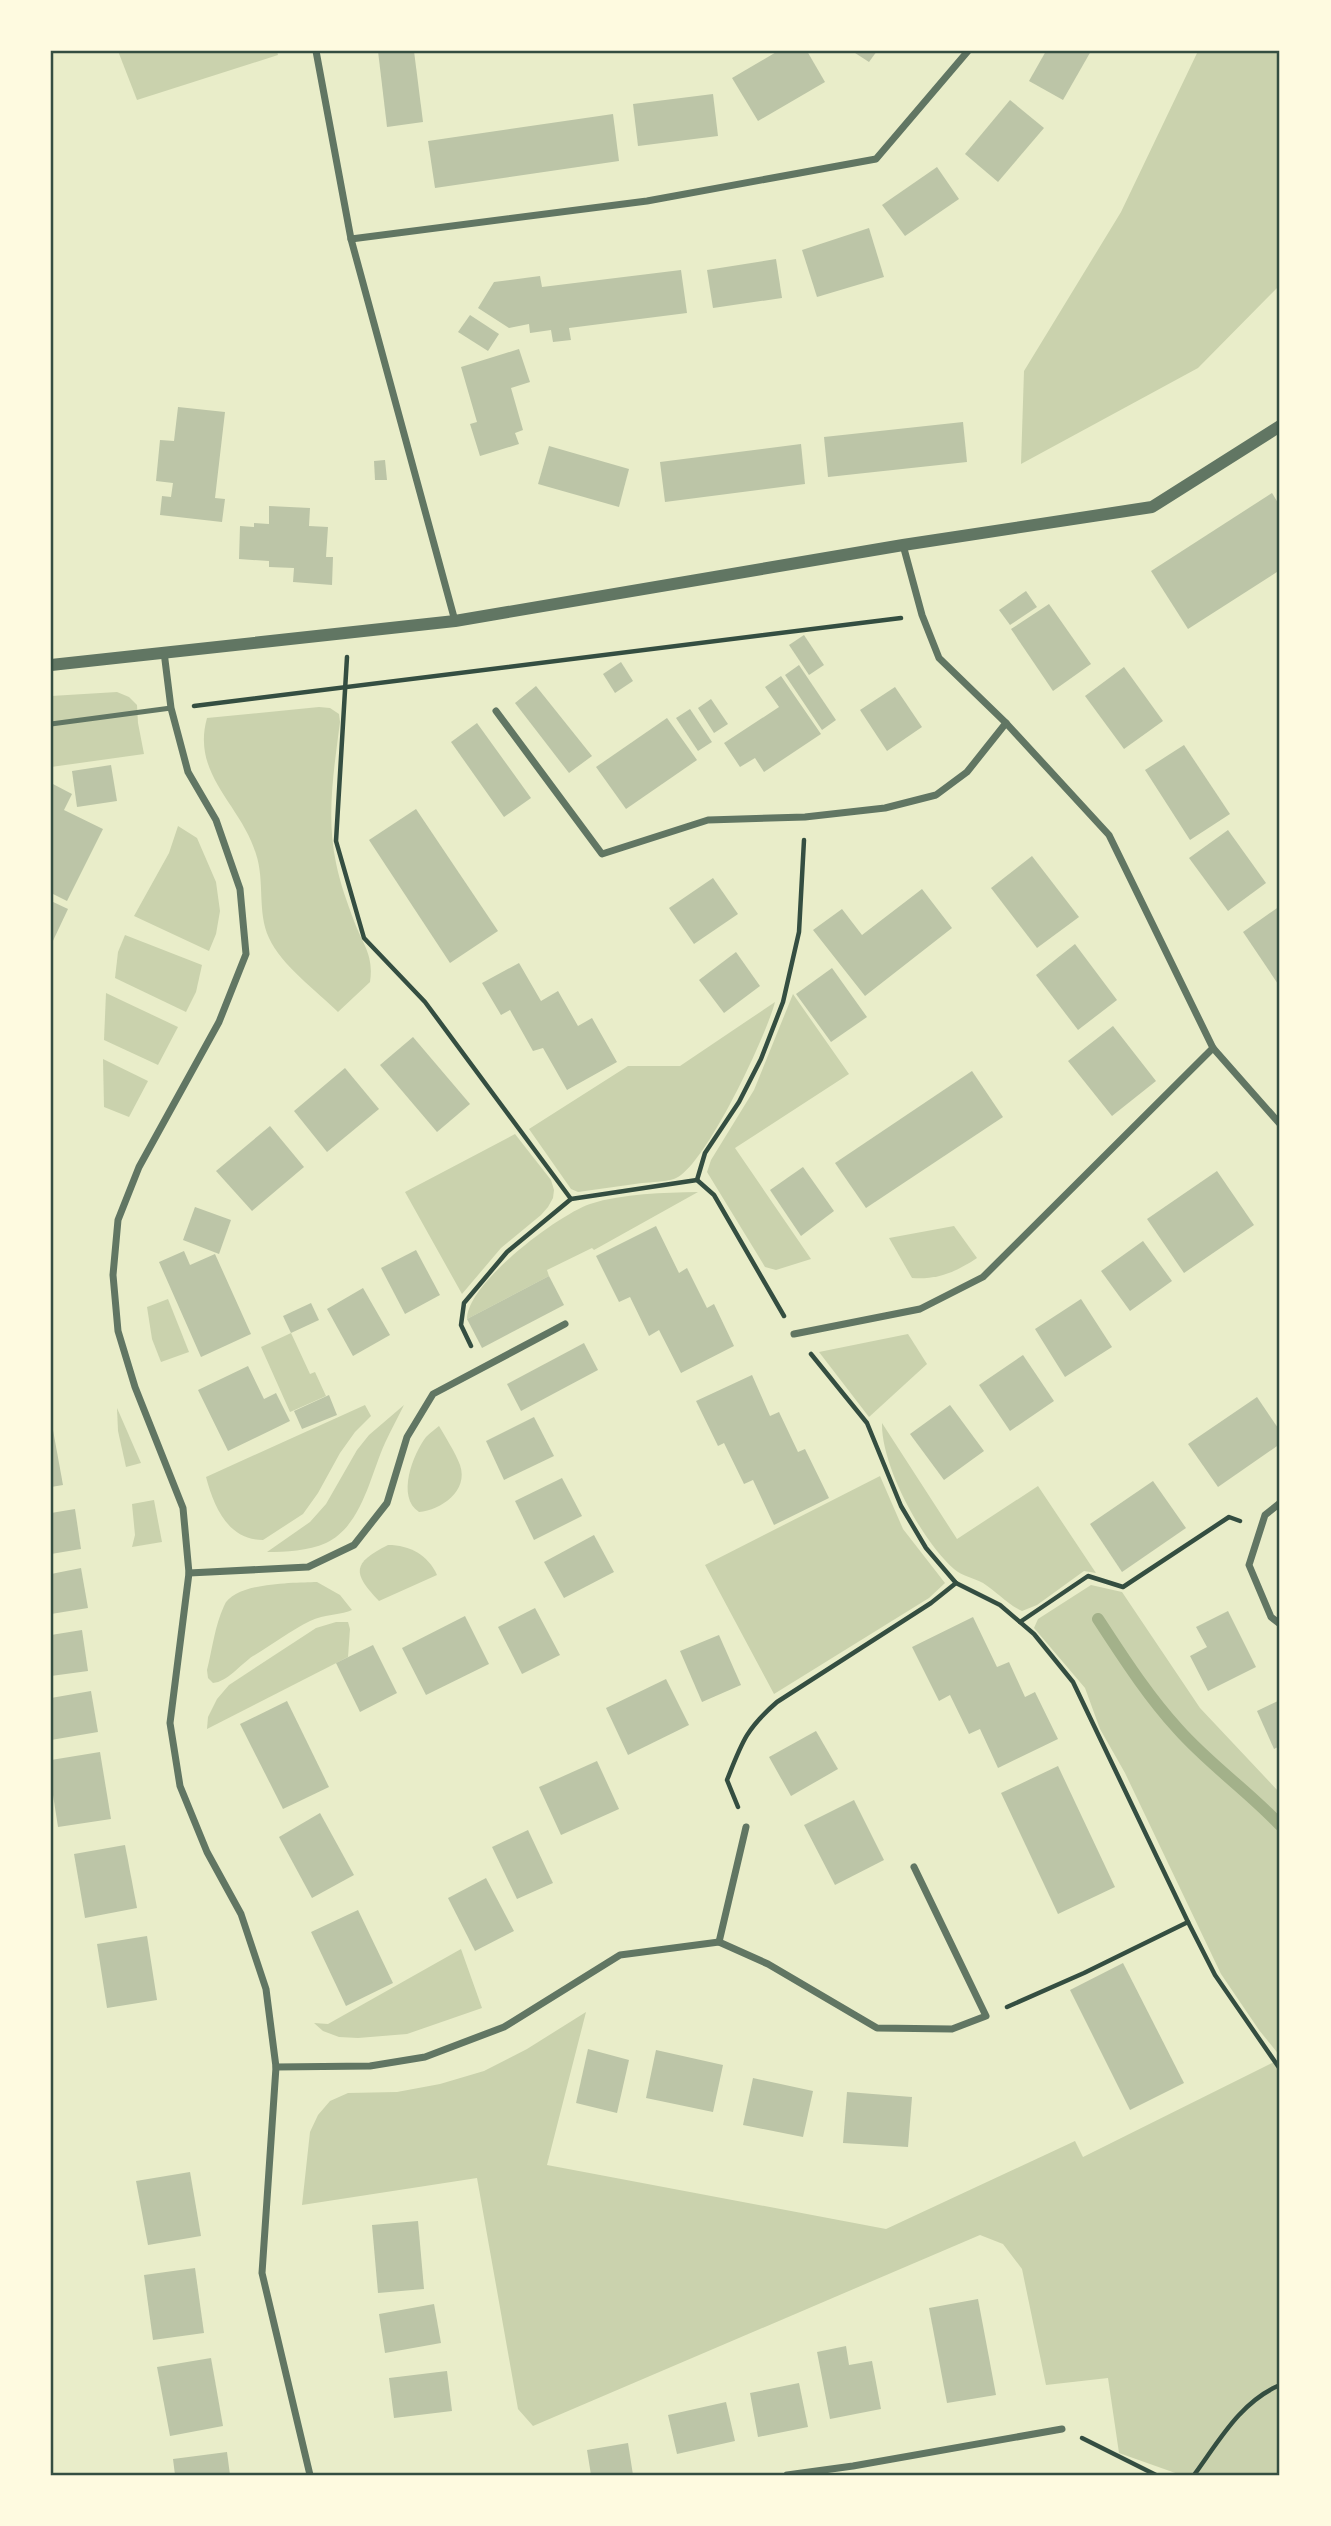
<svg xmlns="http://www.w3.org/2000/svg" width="1331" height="2526" font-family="Poppins,sans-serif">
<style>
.green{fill:#cad2ad}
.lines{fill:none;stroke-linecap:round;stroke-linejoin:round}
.stream{stroke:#a3b18a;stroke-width:12}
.building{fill:#bcc5a7}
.path{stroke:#344e41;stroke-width:4.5}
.service{stroke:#617663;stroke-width:5}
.minor{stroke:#617663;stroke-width:7}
.tertiary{stroke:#617663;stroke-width:12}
.neatline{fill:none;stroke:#344e41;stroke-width:2.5}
</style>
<rect width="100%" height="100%" fill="#e9edc9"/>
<g class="green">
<path d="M118 51H277L278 55 137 100Z"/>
<path d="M1198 51H1280V285L1198 368 1021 464 1024 371 1121 212Z"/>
<path d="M117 692 129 697 137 705 138 723 144 754 51 767V696Z"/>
<path d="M319 707 330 708 339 714 340 722C334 769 326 816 336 863 340 883 347 902 354 921 363 945 374 955 370 982L338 1012C317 991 281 965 269 938 257 912 265 881 256 854 241 804 191 775 207 718Z"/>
<path d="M178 826 197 838 216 882 220 911 216 934 209 951 134 916 169 853Z"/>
<path d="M125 935 202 965 196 992 186 1012 115 978 118 952Z"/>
<path d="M106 993 178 1027 158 1065 104 1040Z"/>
<path d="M793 994 849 1074 735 1148 811 1259 776 1270 765 1267 707 1172 711 1160 754 1090Z"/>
<path d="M775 1002C767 1034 704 1170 674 1179 664 1182 652 1182 642 1183 621 1186 599 1189 578 1192L571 1189 529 1129 628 1066H680Z"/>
<path d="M103 1059 148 1081 129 1117 104 1107Z"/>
<path d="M515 1134 551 1180 554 1190 553 1198 548 1207 541 1215 501 1248 462 1294 405 1192Z"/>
<path d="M698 1192 594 1250 592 1248 547 1270 549 1276 467 1319C467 1283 558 1215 590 1204 624 1193 663 1193 698 1192Z"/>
<path d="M954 1226 977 1258C956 1272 937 1280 912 1278L889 1238Z"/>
<path d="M168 1299 189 1352 161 1362 152 1339 147 1307Z"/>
<path d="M291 1333 310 1374 315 1372 326 1396 290 1412 261 1347Z"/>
<path d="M908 1334 927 1364 869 1417 819 1352Z"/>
<path d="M365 1405 371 1416 355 1432 340 1453 318 1493 303 1514 263 1540C228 1540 214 1507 206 1477Z"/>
<path d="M404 1405C398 1417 391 1430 385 1443 370 1476 362 1526 326 1543 308 1551 286 1552 267 1552L310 1522 326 1504 357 1450 369 1435Z"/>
<path d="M117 1408 141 1463 126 1467 118 1431Z"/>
<path d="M882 1423 957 1539 1038 1486 1096 1573 1084 1571 1037 1605 1022 1611C1007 1604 997 1592 983 1583 974 1578 962 1576 954 1569 922 1541 881 1466 882 1423Z"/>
<path d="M439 1426C446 1438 455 1452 460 1465 469 1491 441 1510 419 1512 396 1497 413 1454 426 1437 430 1433 435 1429 439 1426Z"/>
<path d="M880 1476 903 1529 945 1583 929 1598 774 1694 705 1565Z"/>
<path d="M154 1500 162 1542 132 1547 135 1535 132 1504Z"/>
<path d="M388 1545C410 1545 428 1555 437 1575L379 1601C352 1573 352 1563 388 1545Z"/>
<path d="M317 1582 340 1595 352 1610C343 1615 324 1614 310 1621 290 1631 272 1645 253 1656 241 1664 227 1682 213 1683L208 1678 207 1670C212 1650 215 1625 224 1606 234 1582 294 1583 317 1582Z"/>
<path d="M1091 1585 1122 1592 1200 1708 1280 1793V2056L1259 2030 1221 1974 1125 1773 1100 1729 1085 1688 1034 1628 1038 1619Z"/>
<path d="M336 1622H348L350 1629 348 1657 207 1729 208 1717 217 1699 229 1685 316 1628Z"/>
<path d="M461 1949 482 2008 407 2034 358 2038 339 2037 323 2031 314 2023 328 2024Z"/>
<path d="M586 2012 547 2165 886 2229 1075 2141 1083 2157 1280 2059V2475H1181L1119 2453 1108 2378 1046 2385 1022 2269 1003 2244 980 2235 533 2426 518 2409 477 2178 302 2205 310 2132 318 2115 330 2101 348 2093 397 2092 440 2084 484 2071 527 2049Z"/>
</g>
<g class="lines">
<path class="stream" d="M1098 1619C1123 1657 1147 1695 1178 1729 1209 1764 1248 1791 1280 1825"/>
</g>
<g class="building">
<path d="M378 51H414L423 122 387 127Z"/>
<path d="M778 51H807L825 82 758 121 732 78Z"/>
<path d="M852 51H877L869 62Z"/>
<path d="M1046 51H1091L1063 100 1029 81Z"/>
<path d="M713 94 718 136 638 146 633 104Z"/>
<path d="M1010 100 1044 128 998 182 965 154Z"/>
<path d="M613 114 619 161 435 188 428 141Z"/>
<path d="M937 167 959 199 905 236 882 205Z"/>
<path d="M869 228 884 277 817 297 802 250Z"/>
<path d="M776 259 782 298 713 308 707 270Z"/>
<path d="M681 270 687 313 569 328 571 340 553 342 551 330 530 333 529 324 509 328 478 308 494 282 540 276 542 287Z"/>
<path d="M470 315 499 334 488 351 458 332Z"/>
<path d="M519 349 530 382 511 388 523 430 515 433 519 444 480 456 470 424 477 422 461 367Z"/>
<path d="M178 407 225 412 215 498 225 499 222 522 160 515 162 496 171 497 173 483 156 481 160 440 174 441Z"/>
<path d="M963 422 967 462 828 477 824 437Z"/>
<path d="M801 444 805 484 665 502 660 462Z"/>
<path d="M549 446 629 469 619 507 538 484Z"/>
<path d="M385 460 387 480H375L374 461Z"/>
<path d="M1272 493 1280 506V570L1188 629 1151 571Z"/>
<path d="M269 506 310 508 309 526 328 527 326 557H333L332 585 293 582 294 568 269 567V561L239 559 240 526 254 527V523L269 524Z"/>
<path d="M1026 591 1037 607 1010 625 999 610Z"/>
<path d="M1049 604 1091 664 1053 691 1011 629Z"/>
<path d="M804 635 824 665 809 675 789 645Z"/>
<path d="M621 662 633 681 615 693 603 674Z"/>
<path d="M799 665 836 720 822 730 785 675Z"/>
<path d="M1124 667 1163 721 1124 749 1085 696Z"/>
<path d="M781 676 821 734 764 772 755 758 740 767 724 743 779 707 765 687Z"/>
<path d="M536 686 592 756 569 773 515 703Z"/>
<path d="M895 687 922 727 887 751 860 710Z"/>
<path d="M711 699 728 724 714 733 698 708Z"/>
<path d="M690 709 712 742 698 751 676 718Z"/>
<path d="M667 718 697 760 626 809 596 767Z"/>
<path d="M477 723 531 798 504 817 451 742Z"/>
<path d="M1184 745 1230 814 1190 840 1145 770Z"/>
<path d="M111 765 117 801 77 807 72 771Z"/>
<path d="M51 783 72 794 64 810 103 829 67 901 51 893Z"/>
<path d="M416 809 498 931 450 963 369 840Z"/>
<path d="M1228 830 1266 883 1228 911 1189 858Z"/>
<path d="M1032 856 1079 917 1037 948 991 888Z"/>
<path d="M713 878 738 914 694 944 669 908Z"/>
<path d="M922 889 952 928 865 996 813 930 842 909 862 935Z"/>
<path d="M51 901 68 909 51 945Z"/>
<path d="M1280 906V987L1243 932Z"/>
<path d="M1075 944 1117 1000 1078 1030 1036 975Z"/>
<path d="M736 952 760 986 724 1013 699 980Z"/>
<path d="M519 963 541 1001 558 991 578 1026 592 1018 617 1062 567 1090 543 1048 533 1051 510 1010 501 1015 482 983Z"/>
<path d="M832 968 867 1017 831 1042 796 994Z"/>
<path d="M1113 1026 1156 1081 1112 1116 1068 1061Z"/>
<path d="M413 1037 470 1104 437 1132 380 1065Z"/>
<path d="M345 1068 379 1109 327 1152 294 1111Z"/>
<path d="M972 1071 1003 1117 866 1208 835 1163Z"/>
<path d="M270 1126 304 1167 252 1211 216 1171Z"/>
<path d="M803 1167 834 1211 801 1236 770 1190Z"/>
<path d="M1217 1171 1254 1225 1184 1273 1147 1219Z"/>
<path d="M195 1207 231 1220 219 1254 183 1240Z"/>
<path d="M656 1226 679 1273 687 1268 707 1308 714 1304 734 1346 681 1373 659 1330 649 1336 630 1297 619 1302 596 1256Z"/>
<path d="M1143 1241 1172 1281 1130 1311 1101 1271Z"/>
<path d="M416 1250 440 1295 405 1314 381 1268Z"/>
<path d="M184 1251 190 1265 215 1254 251 1334 201 1357 159 1262Z"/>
<path d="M549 1276 564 1305 482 1348 467 1319Z"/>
<path d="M363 1288 390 1335 353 1356 327 1309Z"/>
<path d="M1081 1299 1112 1347 1065 1377 1035 1329Z"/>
<path d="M311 1303 319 1320 291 1333 283 1316Z"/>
<path d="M584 1343 598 1370 521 1411 507 1384Z"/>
<path d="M1023 1355 1054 1401 1010 1431 979 1385Z"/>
<path d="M248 1366 264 1399 276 1393 290 1421 228 1451 198 1390Z"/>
<path d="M752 1375 770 1416 779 1412 798 1452 805 1449 829 1498 774 1525 753 1480 744 1484 724 1443 718 1446 696 1401Z"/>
<path d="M329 1395 337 1415 302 1429 294 1411Z"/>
<path d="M1257 1397 1280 1431V1444L1218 1487 1188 1444Z"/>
<path d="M950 1405 984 1451 944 1480 910 1434Z"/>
<path d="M534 1417 554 1456 504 1480 486 1441Z"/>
<path d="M51 1419 63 1485 51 1487Z"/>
<path d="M562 1478 582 1516 534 1540 515 1501Z"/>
<path d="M1153 1481 1186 1528 1122 1572 1090 1524Z"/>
<path d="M75 1509 81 1549 51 1554V1513Z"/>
<path d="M594 1535 614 1572 564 1598 544 1562Z"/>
<path d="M81 1568 88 1608 51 1614V1574Z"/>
<path d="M535 1608 560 1655 522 1674 498 1627Z"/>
<path d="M1228 1611 1256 1667 1208 1691 1190 1656 1207 1647 1196 1627Z"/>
<path d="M465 1616 489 1664 426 1695 402 1648Z"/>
<path d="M973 1617 997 1667 1009 1662 1025 1697 1035 1692 1058 1739 998 1768 980 1729 969 1734 950 1695 939 1701 912 1647Z"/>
<path d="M82 1630 88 1671 51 1676V1635Z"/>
<path d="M719 1635 741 1685 702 1702 680 1651Z"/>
<path d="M373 1645 397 1693 360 1712 336 1663Z"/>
<path d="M666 1679 689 1725 628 1755 606 1708Z"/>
<path d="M91 1691 98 1732 51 1740V1698Z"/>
<path d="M1280 1700V1746L1274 1749 1257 1711Z"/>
<path d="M287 1701 329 1787 283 1809 240 1724Z"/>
<path d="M816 1731 838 1769 791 1796 769 1757Z"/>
<path d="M100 1752 111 1819 58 1827 51 1782V1760Z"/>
<path d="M597 1761 619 1809 561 1835 539 1787Z"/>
<path d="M1058 1766 1115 1887 1058 1914 1001 1793Z"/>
<path d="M854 1800 884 1860 835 1885 804 1825Z"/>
<path d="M320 1813 354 1875 312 1898 279 1837Z"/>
<path d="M528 1830 553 1883 517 1899 492 1847Z"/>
<path d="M125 1845 137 1908 85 1918 74 1854Z"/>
<path d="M486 1878 514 1931 475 1951 448 1898Z"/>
<path d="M358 1910 393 1983 346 2006 311 1932Z"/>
<path d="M147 1936 157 2000 107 2008 97 1944Z"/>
<path d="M1123 1963 1184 2083 1130 2110 1070 1990Z"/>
<path d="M588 2049 629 2060 617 2113 576 2103Z"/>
<path d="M656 2050 723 2065 713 2112 646 2098Z"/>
<path d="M753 2078 813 2091 803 2137 743 2125Z"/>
<path d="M847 2092 912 2097 908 2147 843 2143Z"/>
<path d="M190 2172 201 2236 148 2245 136 2181Z"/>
<path d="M418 2221 424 2289 378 2293 372 2225Z"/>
<path d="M195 2268 204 2333 153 2340 144 2275Z"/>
<path d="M978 2299 996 2395 947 2403 929 2308Z"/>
<path d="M434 2304 441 2343 385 2353 379 2314Z"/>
<path d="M846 2346 849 2365 872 2361 881 2409 830 2419 817 2352Z"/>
<path d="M211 2358 223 2426 170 2436 157 2367Z"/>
<path d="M447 2371 452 2411 394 2418 389 2378Z"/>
<path d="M799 2383 808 2427 758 2437 750 2393Z"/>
<path d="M726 2402 735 2441 677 2454 668 2415Z"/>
<path d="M628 2443 633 2475H591L587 2450Z"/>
<path d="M227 2452 230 2475H175L173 2459Z"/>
</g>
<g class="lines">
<g class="path">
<path d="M347 657 336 841 364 938 425 1002 571 1199"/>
<path d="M194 706 901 618"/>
<path d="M697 1180 705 1153 739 1102 761 1059 783 1002 799 932 804 840"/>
<path d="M471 1346 461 1325 464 1303 507 1252 571 1199 697 1180 714 1195 784 1316"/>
<path d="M811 1354 867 1423 901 1506 926 1548 956 1583 1000 1605 1034 1634 1073 1682 1188 1922"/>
<path d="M1020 1622 1088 1576 1123 1587 1229 1517 1240 1521"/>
<path d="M738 1807 727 1780C742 1742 746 1729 777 1702L931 1603 956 1583"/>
<path d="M1007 2007 1084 1973 1188 1922 1215 1975 1280 2069"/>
<path d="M1082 2438 1156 2475"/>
<path d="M1194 2475C1219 2441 1240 2402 1280 2385"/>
</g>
<path class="service" d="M51 724 171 708"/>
<g class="minor">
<path d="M316 51 351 239 455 621"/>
<path d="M351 239 647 201 876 159 968 51"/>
<path d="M903 545 922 615 939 658 1006 723 1109 835 1213 1048 1280 1124"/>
<path d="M164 652 171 708 188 772 216 820 240 889 246 954 219 1022 139 1167 118 1220 113 1275 118 1331 135 1387 183 1508 189 1573 170 1723 180 1786 207 1852 241 1914 266 1989 276 2067 262 2273 310 2475"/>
<path d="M496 711 602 854 708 820 805 817 885 808 936 795 967 772 1006 723"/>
<path d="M794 1334 920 1309 983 1277 1213 1048"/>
<path d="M1280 1503 1265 1515 1249 1565 1271 1617 1280 1624"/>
<path d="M189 1573 308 1567 354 1545 387 1503 407 1437 433 1394 565 1324"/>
<path d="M719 1942 746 1827"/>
<path d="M276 2067 370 2066 425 2057 504 2027 620 1955 719 1942 768 1964 877 2028 952 2029 986 2016 914 1867"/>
<path d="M787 2475 853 2466 1062 2429"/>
</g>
<path class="tertiary" d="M51 665 455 621 903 545 1152 507 1280 426"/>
</g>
<rect width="1331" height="2526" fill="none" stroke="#fefae0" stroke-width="105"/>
<rect x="52" y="52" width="1226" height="2422" class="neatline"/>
</svg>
